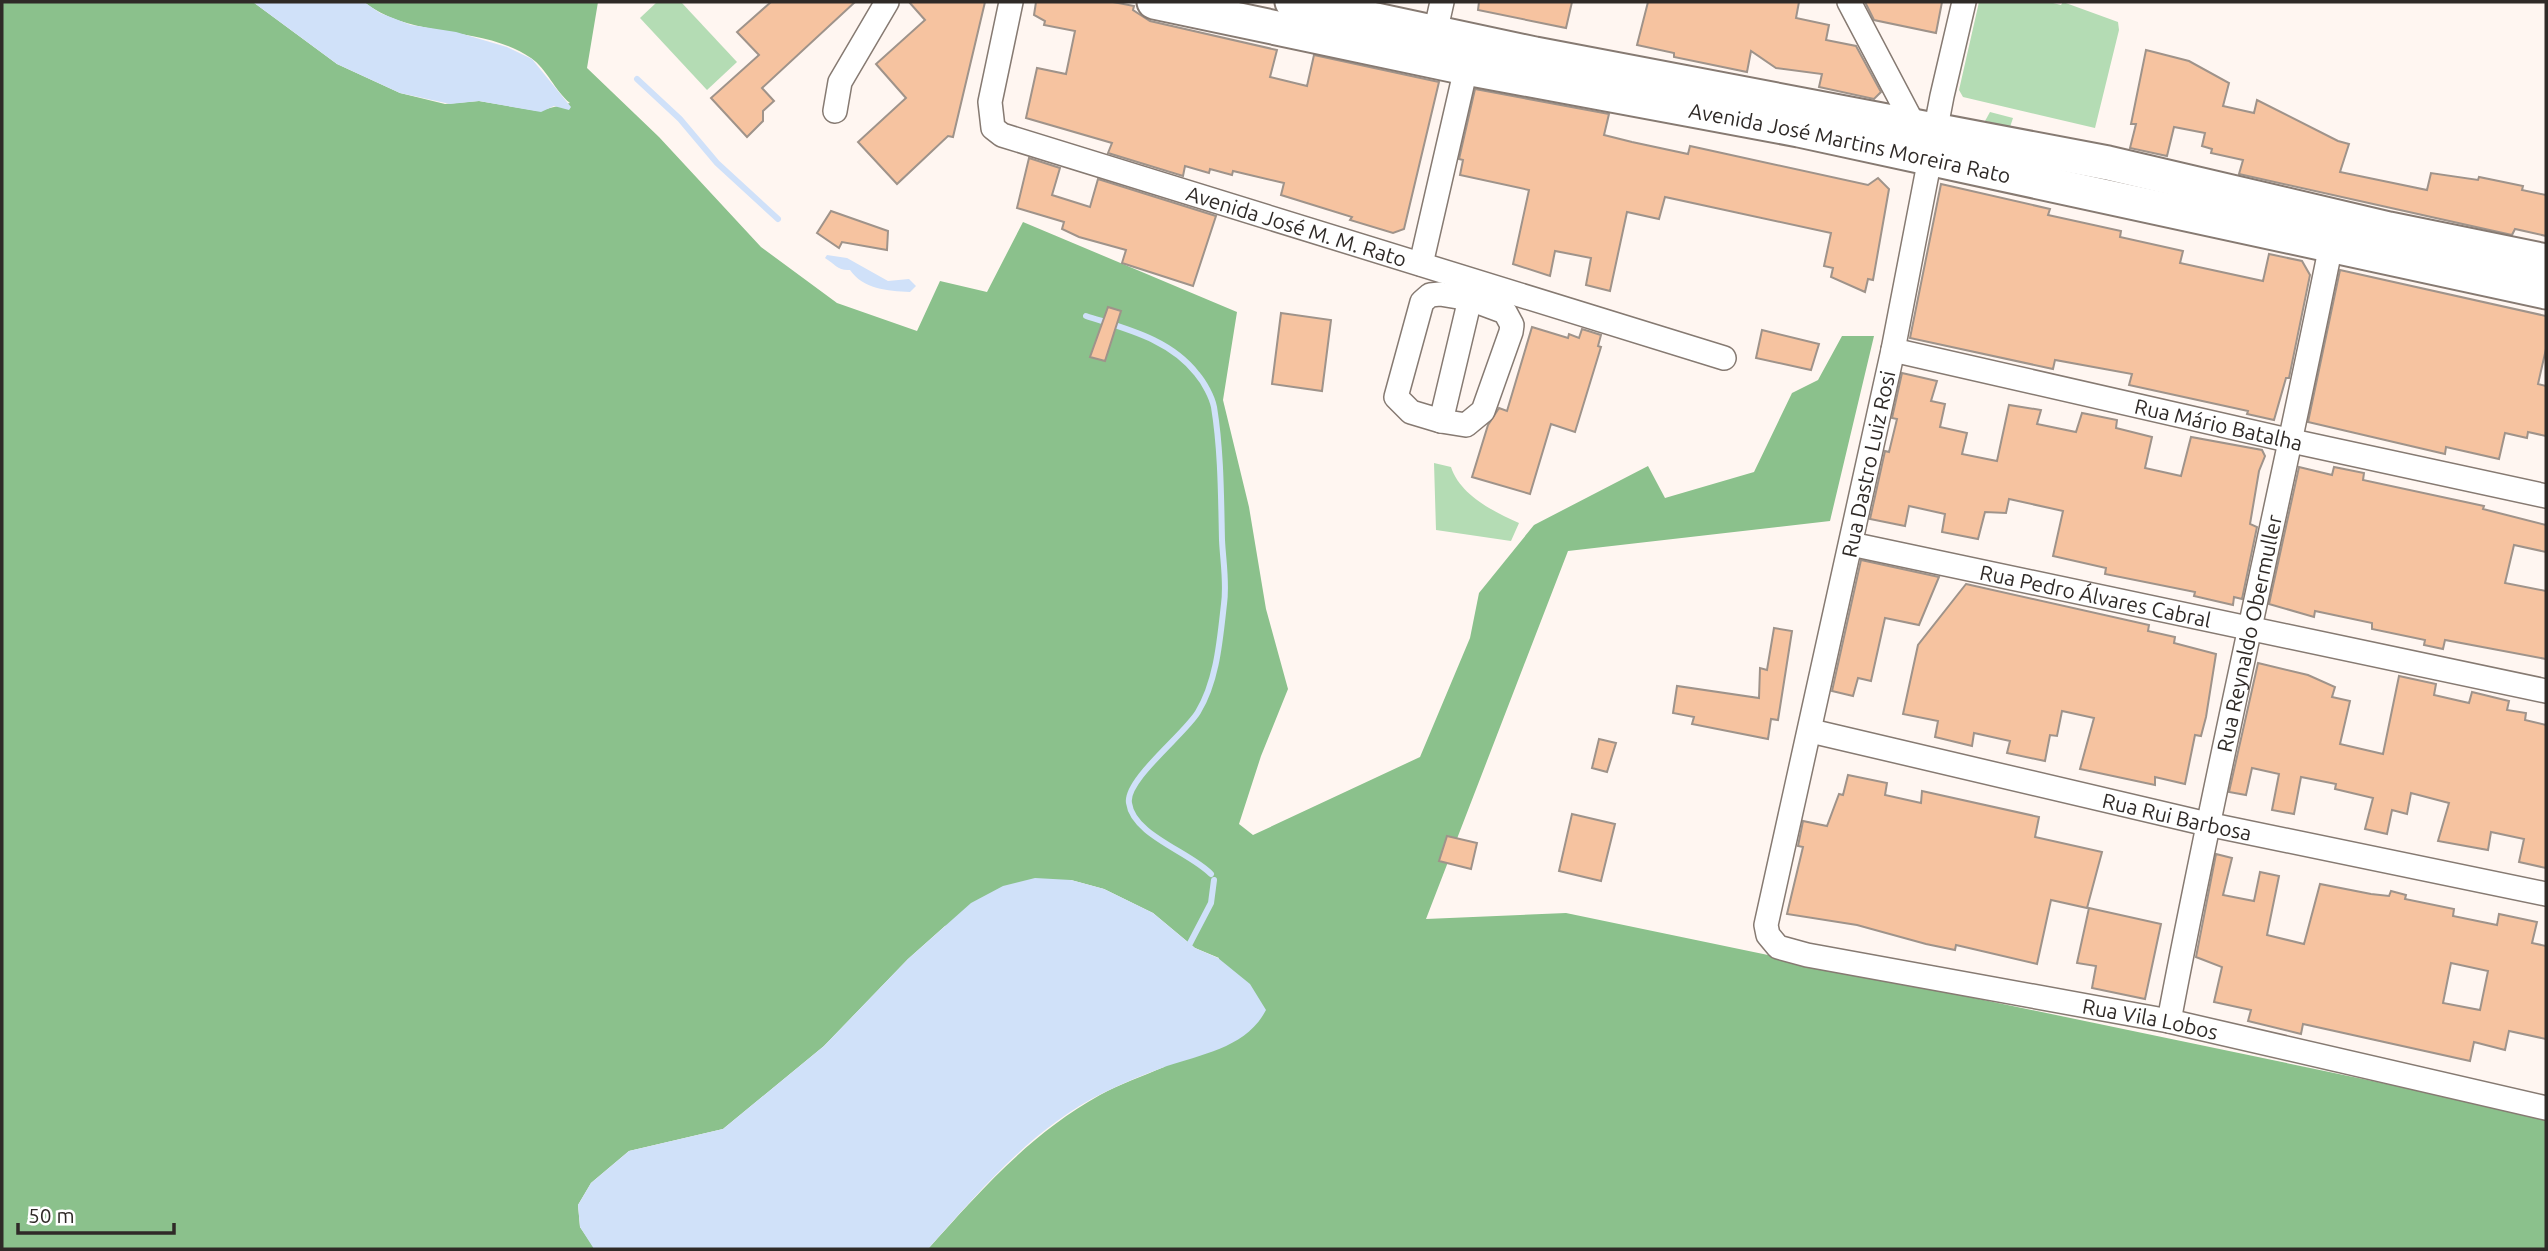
<svg xmlns="http://www.w3.org/2000/svg" width="2548" height="1251" font-family="Ubuntu,sans-serif">
<style>
.green{fill:#b4dcb4}
.forest{fill:#8bc18c}
.water{fill:#d0e1f9}
.lines{fill:none;stroke-linecap:round;stroke-linejoin:round}
.stream{stroke:#d0e1f9;stroke-width:6}
.building{fill:#f6c3a0;stroke:#9f938a;stroke-width:2;fill-rule:evenodd}
.street-casing{stroke:#867a72;stroke-width:26}
.secondary-casing{stroke:#867a72;stroke-width:37}
.street{stroke:#fff;stroke-width:23}
.secondary{stroke:#fff;stroke-width:33}
.labels{text-anchor:middle;dominant-baseline:central;stroke-width:5;stroke-linejoin:round;paint-order:stroke}
.street-label{font-size:21px;fill:#2f2a27;stroke:#fff}
</style>
<rect width="100%" height="100%" fill="#fff6f1"/>
<g class="green">
<path d="M657 2H681L737 62 707 90 640 18Z"/>
<path d="M1979 2H2049L2061 5 2063 2 2118 22 2119 30 2095 128 1963 97 1959 90Z"/>
<path d="M1990 112 2013 118 2010 127 1985 121Z"/>
<path d="M1434 463 1451 467C1460 495 1494 512 1519 523L1511 541 1436 530Z"/>
</g>
<path class="forest" d="M2 2H253L337 64 400 93 445 104 479 101 538 111 570 103C555 91 547 69 531 58 481 24 412 40 364 2H598L587 68 659 137 761 247 837 303 917 331 940 281 987 292 1023 222 1237 312 1223 400 1249 507 1266 609 1288 689 1261 756 1239 824 1253 835 1420 757 1470 638 1479 593 1534 525 1648 466 1665 498 1754 472 1792 393 1818 380 1842 336H1874L1830 521 1568 551 1426 919 1566 913 2546 1117V1249H928C980 1191 1030 1134 1100 1095 1120 1084 1143 1076 1164 1067L1219 958 1195 948 1153 913 1104 889 1071 880 945 926 908 959 824 1046 723 1129 629 1151 591 1183 578 1205 580 1227 595 1249H2Z"/>
<g class="water">
<path d="M253 2H364L380 13 411 25 456 32 507 47 532 59 571 107 569 110 554 106 541 112 479 101 450 104 400 93 337 64Z"/>
<path d="M827 255 847 258 888 281 909 279 916 286 910 292C887 291 863 289 850 270 838 271 835 264 825 258Z"/>
<path d="M1035 878 1071 880 1104 889 1153 913 1195 948 1218 958 1250 984 1266 1010C1247 1047 1203 1054 1167 1066 1145 1074 1123 1083 1103 1093 1032 1128 980 1191 928 1249H594L580 1227 578 1205 591 1183 629 1151 723 1129 824 1046 908 959 971 903 1003 886Z"/>
</g>
<g class="lines">
<g class="stream">
<path d="M637 79 680 119 717 163 778 219"/>
<path d="M1086 316C1126 329 1170 339 1197 374 1204 382 1212 397 1214 407 1221 450 1221 496 1222 540 1223 561 1227 583 1224 604 1220 639 1217 681 1198 712 1185 734 1125 780 1129 803 1133 835 1190 852 1211 874"/>
<path d="M1187 949 1211 903 1214 880"/>
</g>
</g>
<g class="building">
<path d="M771 2H855L762 88 774 101 763 111V121L747 137 711 98 759 55 737 32Z"/>
<path d="M909 2H985L953 137 948 136 897 184 858 142 906 98 876 64 925 20Z"/>
<path d="M1036 2H1113L1134 6 1133 10 1150 21 1277 50 1270 77 1307 86 1314 55 1439 82 1404 229 1393 233 1350 220 1352 217 1281 195 1284 183 1233 171 1232 175 1210 169 1209 173 1185 166 1183 176 1108 153 1112 143 1026 118 1037 68 1066 74 1075 31 1044 25 1045 21 1034 15Z"/>
<path d="M1479 2H1572L1566 28 1478 10Z"/>
<path d="M1648 2H1799L1796 18 1829 25 1826 40 1856 46 1881 92 1874 99 1819 87 1822 74 1776 68 1751 51 1747 72 1674 57V53L1637 45Z"/>
<path d="M1865 2H1942L1936 33 1874 20Z"/>
<path d="M2146 50 2189 61 2229 83 2223 106 2254 113 2257 100 2338 141 2349 144 2340 172 2427 190 2431 173 2478 180 2479 177 2523 186 2522 190 2546 195V236L2515 229 2512 235 2239 174 2243 160 2211 153 2212 149 2202 146 2205 133 2174 127 2167 156 2130 148 2136 124H2131Z"/>
<path d="M1475 89 1609 114 1604 135 1632 142 1688 154 1690 146 1868 185 1878 178 1889 189 1873 280 1868 279 1865 292 1831 277 1833 268 1824 266 1831 233 1665 197 1659 219 1627 212 1610 291 1586 285 1591 258 1555 251 1550 276 1513 264 1529 190 1460 175 1463 160 1459 159Z"/>
<path d="M1029 158 1060 168 1052 195 1090 207 1098 179 1216 216 1193 286 1122 263 1126 250 1079 237 1062 229 1064 222 1017 208Z"/>
<path d="M1941 184 2050 209 2048 215 2121 231 2120 237 2183 251 2180 263 2263 281 2269 254 2302 261 2310 275 2289 378H2286L2274 420 2247 414 2248 411 2129 385 2132 374 2055 360 2053 369 1910 338Z"/>
<path d="M831 211 888 231 887 250 842 242 839 248 817 233Z"/>
<path d="M2340 270 2546 316V349L2538 384 2546 386V436L2528 432 2527 438 2505 433 2499 459 2446 447 2445 454 2308 422Z"/>
<path d="M1108 307 1121 311 1105 361 1090 357Z"/>
<path d="M1281 313 1331 320 1322 391 1272 384Z"/>
<path d="M1532 327 1568 338 1569 334 1579 338 1582 329 1601 335 1598 346 1601 347 1575 432 1551 424 1530 494 1472 477 1488 425 1499 408 1507 411Z"/>
<path d="M1762 330 1819 344 1811 370 1756 358Z"/>
<path d="M1902 373 1937 381 1931 401 1945 404 1940 427 1967 433 1962 454 1997 461 2009 405 2041 410 2037 424 2076 432 2082 413 2117 420 2116 428 2152 437 2145 468 2181 476 2191 437 2262 450 2265 456 2259 471 2250 524 2257 527 2242 599 2234 597 2233 605 2194 596 2195 592 2105 574 2106 568 2053 556 2063 511 2009 499 2006 513 1985 512 1978 539 1942 532 1945 514 1909 506 1905 526 1870 519 1885 451 1889 452 1897 419 1892 418Z"/>
<path d="M2299 467 2332 475 2334 467 2364 473 2363 480 2484 506 2483 509 2546 525V552L2514 545 2505 583 2546 591V659L2445 640 2443 649 2424 645 2425 640 2372 629V623L2315 611 2314 617 2269 604Z"/>
<path d="M1861 560 1939 577 1919 625 1885 618 1871 681 1858 678 1853 696 1832 691Z"/>
<path d="M1966 584 2149 625 2148 631 2175 637 2174 643 2216 654 2206 717 2201 736 2195 735 2185 784 2155 777V785L2080 769 2094 718 2062 711 2057 736 2050 735 2045 761 2007 753 2010 741 1974 733 1972 746 1935 737 1938 721 1903 714 1918 645Z"/>
<path d="M1774 628 1792 631 1778 720 1771 719 1768 739 1692 724 1694 717 1673 713 1677 686 1759 698 1760 668 1767 670Z"/>
<path d="M2258 663 2308 675 2335 687 2332 697 2350 701 2340 744 2383 754 2399 676 2436 684 2434 695 2469 703 2472 692 2509 701 2507 710 2526 713 2525 720 2546 725V868L2519 862 2524 839 2491 832 2488 850 2438 841 2449 803 2411 793 2407 814 2392 810 2387 834 2365 829 2373 798 2335 789 2336 784 2301 777 2294 814 2272 810 2279 774 2252 768 2246 795 2229 792Z"/>
<path d="M1599 739 1616 743 1607 772 1592 768Z"/>
<path d="M1848 775 1887 783 1885 795 1921 803 1922 791 2039 817 2035 837 2102 852 2087 908 2051 900 2037 964 1956 945 1955 950 1926 944 1857 925 1787 914 1803 847 1798 846 1803 821 1827 826 1839 794 1843 795Z"/>
<path d="M1572 814 1615 824 1601 881 1559 871Z"/>
<path d="M1447 836 1477 843 1471 869 1439 861Z"/>
<path d="M2216 854 2232 858 2223 895 2254 901 2260 872 2279 876 2267 935 2304 944 2320 884 2371 894 2389 896 2391 891 2406 895 2405 899 2454 909 2453 916 2497 925 2499 914 2537 922 2532 943 2546 946V1039L2509 1031 2505 1050 2474 1042 2470 1061 2303 1024 2301 1034 2248 1021 2251 1010 2214 1002 2222 967 2196 957ZM2451 963 2488 971 2480 1010 2443 1003Z"/>
<path d="M2089 908 2161 924 2145 999 2092 988 2096 966 2077 963Z"/>
</g>
<g class="lines">
<defs>
<g id="street">
<path id="s1" d="M1011 2 990 102 993 128 1002 135 1724 358"/>
<path d="M1849 2 1916 129 1914 136"/>
<path id="s2" d="M1964 2 1942 96 1893 350 1766 925 1768 935 1778 947 1807 955 2169 1021 2546 1108"/>
<path d="M1429 45 1433 42 1442 2"/>
<path d="M835 111 840 82 887 2"/>
<path d="M1421 264 1469 55"/>
<path d="M1440 294 1470 299 1441 421 1411 412 1396 397 1422 302 1430 295Z"/>
<path id="s3" d="M1893 350 2292 441 2546 496"/>
<path d="M1441 421 1466 425 1483 411 1511 332 1512 325 1505 312 1470 299 1473 287"/>
<path id="s4" d="M1851 544 2546 691"/>
<path id="s5" d="M1811 731 2207 824 2546 894"/>
<path id="s6" d="M2169 1021C2218 761 2279 504 2331 245"/>
</g>
<g id="secondary">
<path id="s7" d="M1154 2 1466 68 1799 130 2546 292"/>
<path d="M1292 2 1535 54 2108 163 2389 229 2546 261"/>
</g>
</defs>
<use href="#street" class="street-casing"/>
<use href="#secondary" class="secondary-casing"/>
<use href="#street" class="street"/>
<use href="#secondary" class="secondary"/>
</g>
<g class="labels">
<g class="street-label">
<text stroke="none"><textPath href="#s7" startOffset="710">Avenida José Martins Moreira Rato</textPath></text>
<text stroke="none"><textPath href="#s1" startOffset="448">Avenida José M. M. Rato</textPath></text>
<text stroke="none"><textPath href="#s3" startOffset="334">Rua Mário Batalha</textPath></text>
<text transform="translate(1868 464) rotate(-78)">Rua Dastro Luiz Rosi</text>
<text stroke="none"><textPath href="#s4" startOffset="250">Rua Pedro Álvares Cabral</textPath></text>
<text stroke="none"><textPath href="#s6" startOffset="396">Rua Reynaldo Obermuller</textPath></text>
<text stroke="none"><textPath href="#s5" startOffset="376">Rua Rui Barbosa</textPath></text>
<text stroke="none"><textPath href="#s2" startOffset="1349">Rua Vila Lobos</textPath></text>
</g>
</g>
<rect width="2548" height="1251" fill="none" stroke="#2f2a27" stroke-width="7"/>
<path d="M18 1223v10h156v-10" fill="none" stroke="#2f2a27" stroke-width="3.5"/>
<text x="28" y="1223" font-size="21" fill="#2f2a27" stroke="#ffffff" stroke-width="5" paint-order="stroke">50 m</text>
</svg>
